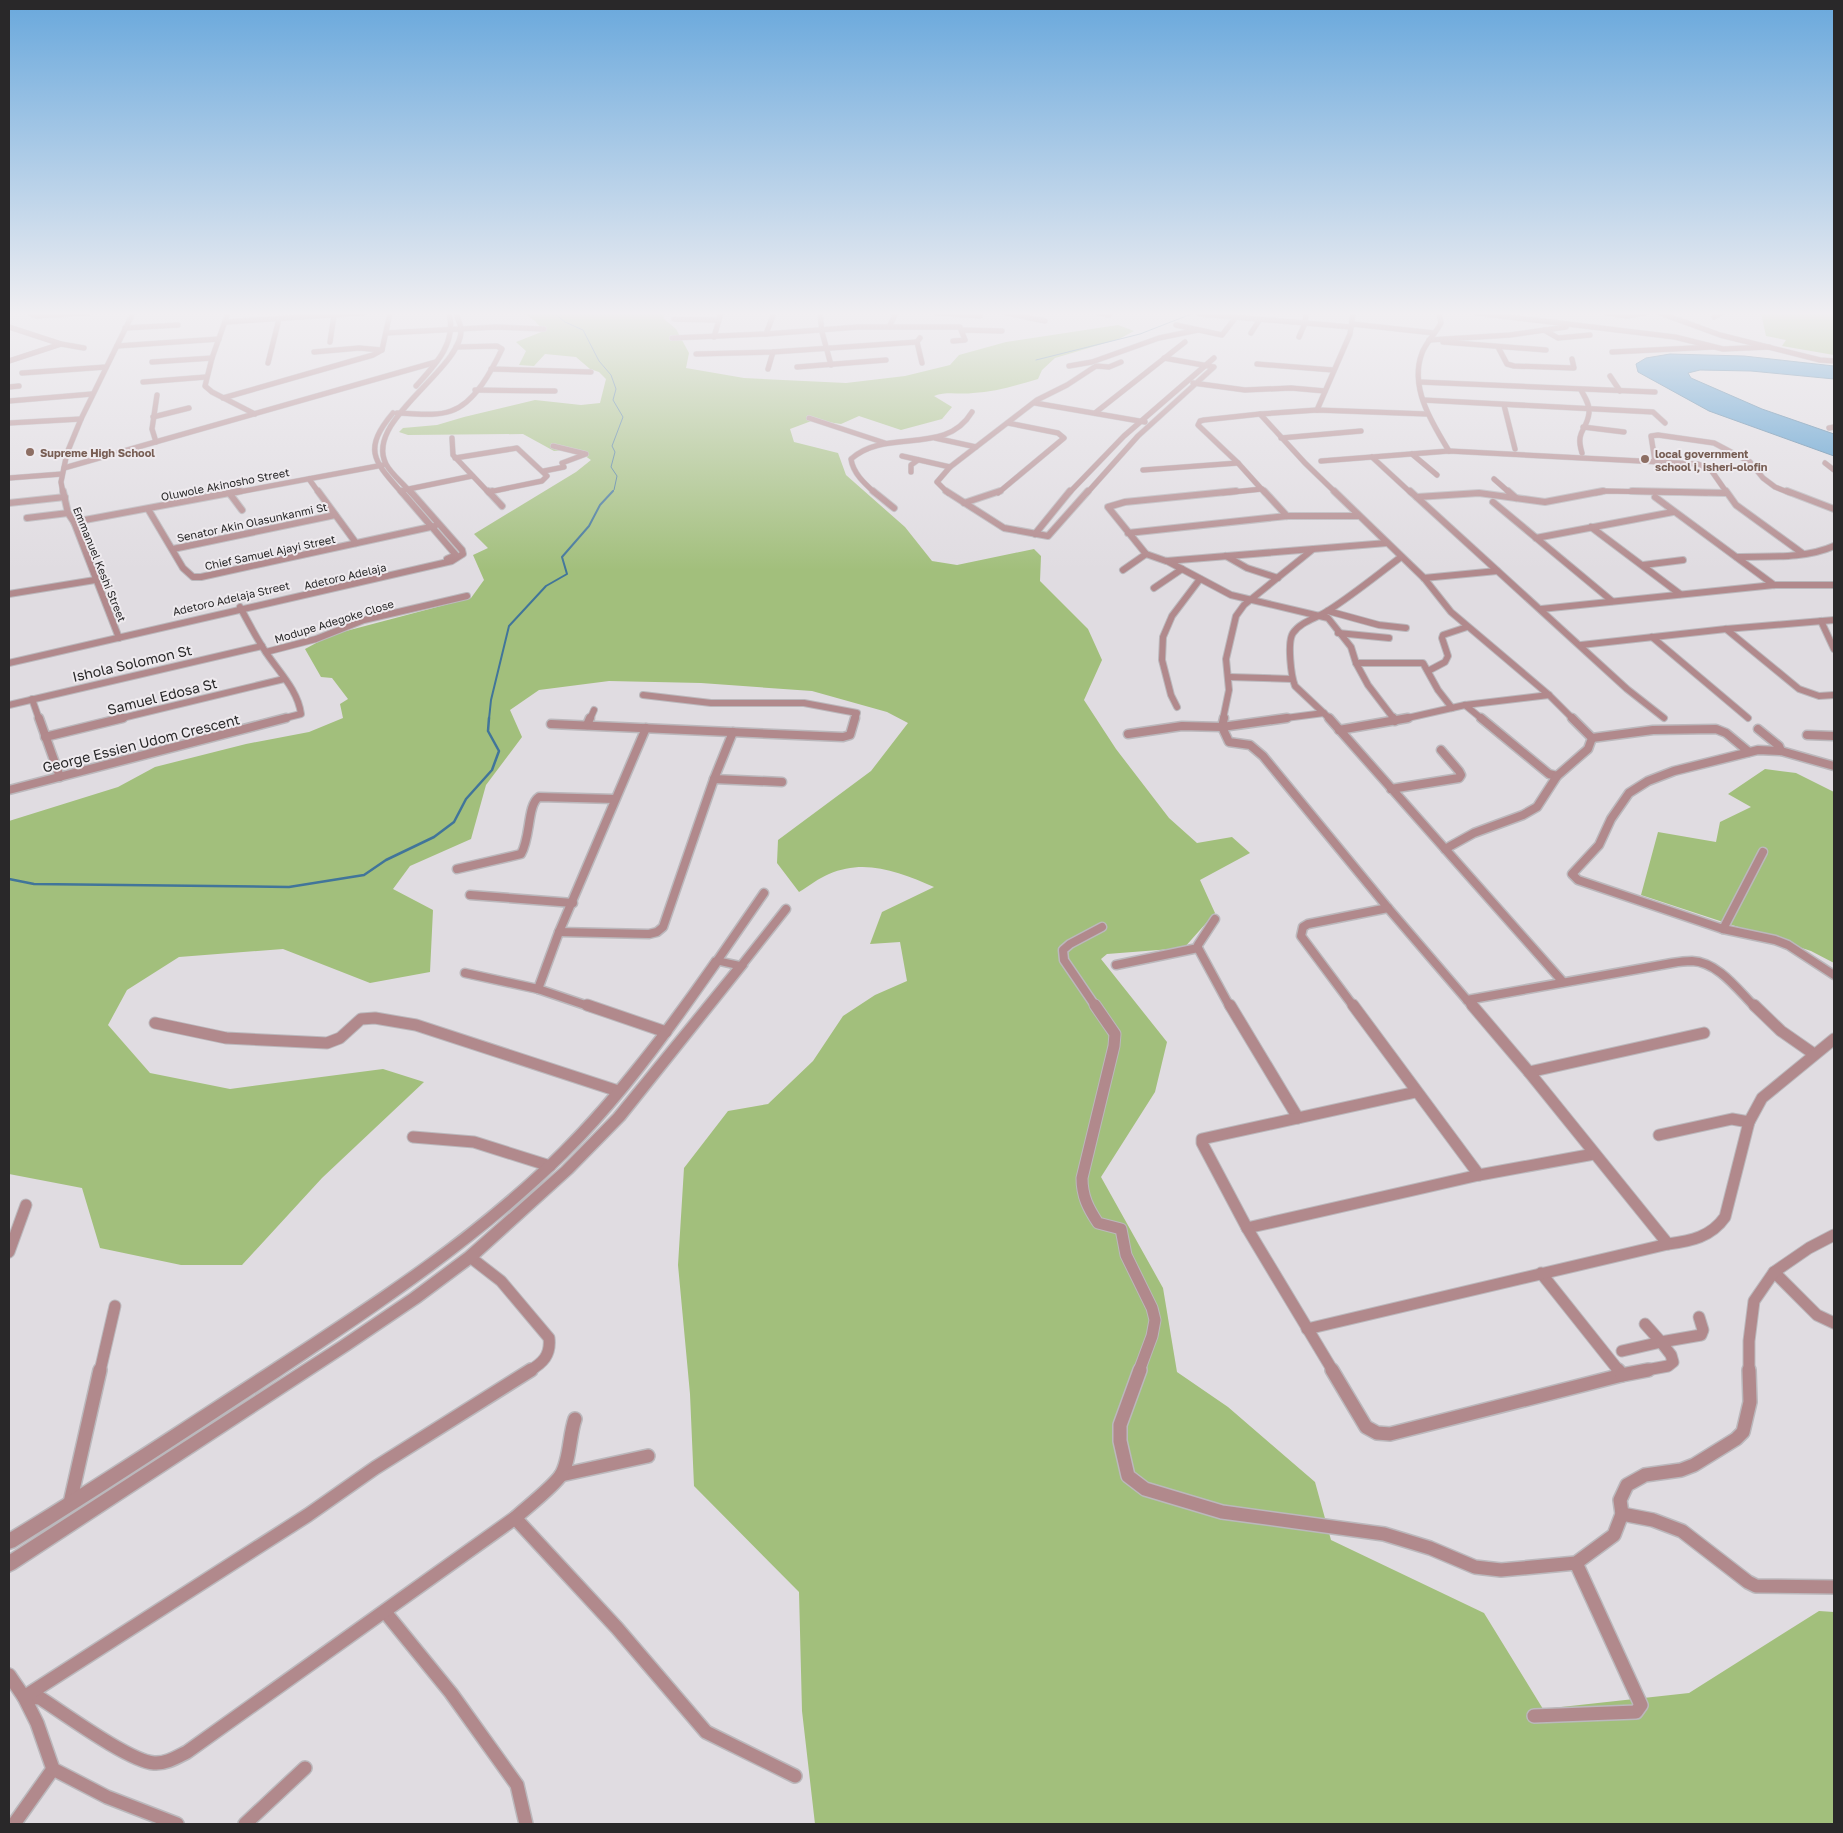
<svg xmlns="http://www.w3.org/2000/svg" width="1843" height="1833" font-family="'Golos Text',sans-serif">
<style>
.green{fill:#a2bf7c}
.water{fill:#4b96cb;stroke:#41759a}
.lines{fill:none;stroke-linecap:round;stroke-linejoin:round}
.stream-far2{stroke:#41759a;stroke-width:1}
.stream-far1{stroke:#41759a;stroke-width:2}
.stream{stroke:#41759a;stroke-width:2.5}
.minor-far4-casing{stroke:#bbb8bc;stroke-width:6}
.minor-far3-casing{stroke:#bbb8bc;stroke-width:8}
.minor-far2-casing{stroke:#bbb8bc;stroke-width:11}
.minor-far1-casing{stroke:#bbb8bc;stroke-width:13}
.minor-casing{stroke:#bbb8bc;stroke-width:16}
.tertiary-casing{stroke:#bbb8bc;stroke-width:3}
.minor-far4{stroke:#b1898c;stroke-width:5}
.minor-far3{stroke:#b1898c;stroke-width:6}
.minor-far2{stroke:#b1898c;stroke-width:8}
.minor-far1{stroke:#b1898c;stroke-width:11}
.minor{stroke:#b1898c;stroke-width:13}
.tertiary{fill:#b1898c;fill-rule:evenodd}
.education-dot{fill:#8d6e63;stroke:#eeeaee;stroke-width:2}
.labels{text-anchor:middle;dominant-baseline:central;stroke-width:4;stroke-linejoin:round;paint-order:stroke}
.far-education-label{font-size:11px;font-weight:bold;fill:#785e54;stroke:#eeeaee;text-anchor:start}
.far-street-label{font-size:11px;fill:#292829;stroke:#eeeaee}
.street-label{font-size:14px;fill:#292829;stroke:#eeeaee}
</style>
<rect width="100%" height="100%" fill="#e0dce1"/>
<g class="green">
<path d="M524 313H665L663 318 676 329 689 353 686 368 744 378 846 383 905 376 950 365 959 355 1006 342 1118 325 1134 331 1119 339 1055 358 1042 370 1038 379C1017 385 995 392 973 393 960 395 947 391 934 396L952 407 942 419 901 430 859 416 841 424 814 420 790 429 794 442 838 453 846 475 905 527 932 561 957 565 1034 549 1041 556 1040 581 1088 629 1102 660 1084 700 1116 749 1169 818 1197 843 1232 837 1250 853 1200 880 1215 913 1184 948 1107 954 1101 959 1167 1042 1155 1092 1101 1177 1163 1288 1177 1372 1228 1407 1315 1482 1331 1540 1484 1613 1543 1709 1689 1693 1819 1611 1834 1612V1824H815L802 1711 799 1592 694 1486 690 1394 678 1265 684 1168 728 1111 768 1104 813 1061 843 1016 875 995 907 981 900 942 870 944 882 912 934 887C900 872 865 858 829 874 819 878 809 886 799 892L777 863 778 840 871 771 908 723 887 712 812 691 701 683 609 681 539 690 510 710 522 737 486 785 471 839 410 866 393 889 433 910 430 972 370 983 283 949 179 957 127 990 108 1025 150 1073 230 1089 383 1069 424 1082 322 1178 242 1265H181L100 1248 82 1188 9 1174V821L118 787 155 767 246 744 309 732 343 718 340 704 348 699 332 678 321 677 305 649 331 635 471 598 484 580 473 555 488 548 474 534 576 472 591 460 575 449 554 451 523 434 408 435 399 432 403 428 437 425 464 417 535 400 581 405 600 403 606 379 599 372 590 369 576 357 545 354 534 366 519 365 526 351 516 342 544 331 535 321Z"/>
<path d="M1761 313H1834V355L1782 346 1786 340 1766 336Z"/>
<path d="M1765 769 1796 773 1834 792V963L1811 951 1641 895 1658 832 1716 842 1720 822 1751 807 1728 794Z"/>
</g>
<path class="water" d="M1670 354 1744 356 1834 366V379L1751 371 1700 370 1688 373 1691 378 1762 409 1834 434V456L1709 411 1638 372 1636 364 1646 358Z"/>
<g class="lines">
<g class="stream-far2">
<path d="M554 313 565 322 583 330 599 361 611 375 616 389 613 400 623 417 612 446 615 452 611 467 617 476 614 490 611 493"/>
<path d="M1036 360 1140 334 1194 313"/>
</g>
<path class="stream-far1" d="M489 719 491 700 509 626 546 586 567 574 562 557 589 526 600 505 613 491"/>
<path class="stream" d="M9 879 34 884 289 887 364 875 386 860 434 837 454 822 466 799 492 770 499 751 488 731 489 718"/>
<defs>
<g id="minor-far4">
<path d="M29 313 36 316 88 313"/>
<path d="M228 313 212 358 205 386 212 392 255 414"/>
<path d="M820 313 822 332 831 365"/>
<path d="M937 313 980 316"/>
<path d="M1006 313 1045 321"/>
<path d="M1099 313 1109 315"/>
<path d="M1439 313 1441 323C1436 333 1426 342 1422 353 1409 387 1432 423 1449 451"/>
<path d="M1476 313 1675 337 1723 349 1769 347"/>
<path d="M1606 313 1627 316 1645 313"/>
<path d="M1660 313 1720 335 1820 360 1834 361"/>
<path d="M1200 314 1351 327"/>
<path d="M1714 317 1721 313"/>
<path d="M674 319 719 320"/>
<path d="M225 322 363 313"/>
<path d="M1352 324 1434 333"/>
<path d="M1176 325 1222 335 1236 317"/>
<path d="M9 327 61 344 84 348"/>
<path d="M889 327 896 313"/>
<path d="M125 328 178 325"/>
<path d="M962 330 1002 331"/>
<path d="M1544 330 1558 338 1590 335"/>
<path d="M386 333 496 327 544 329"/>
<path d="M1251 333 1260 319"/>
<path d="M766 334 774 313"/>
<path d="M714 337 721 313"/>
<path d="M1299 337 1305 323 1306 313"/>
<path d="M672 338 766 334 858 327H960L965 340 953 341"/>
<path d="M920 338 917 342 922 363"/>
<path d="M1429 340 1510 335 1566 327"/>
<path d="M330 342 334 315"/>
<path d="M1443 342 1546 350"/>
<path d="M117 346 219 339"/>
<path d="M1498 347 1507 364 1514 366 1574 368 1572 359"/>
<path d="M314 352 359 348 382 350"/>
<path d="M1612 352 1713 347"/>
<path d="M696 354 773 352 917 342"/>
<path d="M9 361 61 344"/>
<path d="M152 362 212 358"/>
<path d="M268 363 279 319"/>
<path d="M1257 364 1333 370"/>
<path d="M1069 366 1092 362 1159 338 1198 330"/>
<path d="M797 367 886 360"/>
<path d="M491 369 591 372"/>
<path d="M768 369 773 352"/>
<path d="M22 373 106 367"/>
<path d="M1610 376 1620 391"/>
<path d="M143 382 206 377"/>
<path d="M1420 382 1655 392"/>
<path d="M1193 383 1245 390 1291 388 1325 391"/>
<path d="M416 386C435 365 457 343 449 313"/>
<path d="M9 387 19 386"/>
<path d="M475 390 555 391"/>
<path d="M1581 390C1585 397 1590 405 1589 413 1587 431 1575 430 1582 453"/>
<path d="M223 398 373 355 382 350 390 313"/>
<path d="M1423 400 1653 412 1665 423"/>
<path d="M9 401 92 394"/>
<path d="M1035 403 1145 422"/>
<path d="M1504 405 1515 449"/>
<path d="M1317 410 1350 334 1353 313"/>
<path d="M393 413C362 450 374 461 402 493"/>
<path d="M397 413C414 413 434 417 451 411 475 403 492 370 502 349L497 346 456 347"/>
<path d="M1095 413 1185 342"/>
<path d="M1260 414 1204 420 1200 421 1198 425 1238 463 1265 493"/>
<path d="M153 417 189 408"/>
<path d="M809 418 885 443"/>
<path d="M9 423 81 419"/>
<path d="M1583 427 1624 432"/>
<path d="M1829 428 1834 427"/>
<path d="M452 438 453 455 489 493"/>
<path d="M935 438 976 447"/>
<path d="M1281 438 1361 431"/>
<path d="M156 442 152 429 157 395"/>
<path d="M1412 454 1437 475"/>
<path d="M902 456 950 467"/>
<path d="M1372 457 1411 493"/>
<path d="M455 458 517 448 547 476 542 481 489 492"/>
<path d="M1321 461 1449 451 1698 464 1711 470 1727 493"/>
<path d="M1655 461 1651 436 1658 435 1714 443 1750 462 1763 478 1775 487 1790 493"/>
<path d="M1825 463 1834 470"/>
<path d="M64 468 436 362"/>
<path d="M1143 470 1238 463"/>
<path d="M544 471 564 467 562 463 586 454 553 446"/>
<path d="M911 472V465L918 460"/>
<path d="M9 478 62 474"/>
<path d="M309 479 319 493"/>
<path d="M1494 479 1510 493"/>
<path d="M404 490 472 476"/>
<path d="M63 493 61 482 67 453 81 419 133 313"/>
<path d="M233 493 383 465"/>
<path d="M411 493C404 484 391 474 386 464 363 420 465 368 461 328 460 323 457 318 456 313"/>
<path d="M875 493C864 483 853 473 851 459 887 427 945 457 972 412"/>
<path d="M948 493 937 482 950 467 1037 400 1067 385 1096 366 1109 367 1121 362"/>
<path d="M998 493 1064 438 1058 433 1008 423"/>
<path d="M1069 493 1124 436 1214 358"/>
<path d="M1087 493 1138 436 1214 367 1164 358"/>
<path d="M1223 493 1262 489"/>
<path d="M1336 493 1305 463 1260 414 1317 410 1427 414"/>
<path d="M1596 493 1605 491 1707 493"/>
</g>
<g id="minor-far3">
<path d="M63 491 68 513 74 522 119 638"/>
<path d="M318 491 356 543"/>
<path d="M401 491 456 555 447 559"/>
<path d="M488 491 502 506"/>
<path d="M873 491 894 508"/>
<path d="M946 491 1004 528 1048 536 1088 491"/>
<path d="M1236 491 1125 502 1108 507 1146 554 1166 561 1387 543"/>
<path d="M1264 491 1287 516"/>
<path d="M1334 491 1424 578 1451 612 1549 695 1573 719"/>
<path d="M1410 491 1627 689 1664 718"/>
<path d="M1508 491 1516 498"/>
<path d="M1632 491 1726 493"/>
<path d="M1726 491 1736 505 1802 553"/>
<path d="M1787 491 1834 509"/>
<path d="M489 492 492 491"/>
<path d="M230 494 242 510"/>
<path d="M1417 497 1479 493 1545 502 1603 491"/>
<path d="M1655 497 1774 585"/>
<path d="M1493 502 1612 601"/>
<path d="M9 503 65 497"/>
<path d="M964 503 1000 491"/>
<path d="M148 509 183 568 193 577H201L435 526"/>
<path d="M27 518 68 513"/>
<path d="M74 522 240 491"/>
<path d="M1591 527 1680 594"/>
<path d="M1128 533 1287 516H1358"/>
<path d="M1035 534 1070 491"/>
<path d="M1536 538 1673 512"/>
<path d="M173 549 335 515"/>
<path d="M1226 556 1247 568 1278 578"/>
<path d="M1737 557C1768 556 1805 559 1834 546"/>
<path d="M1167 561 1231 595 1328 618 1351 647 1356 663 1368 685 1394 719"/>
<path d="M1643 565 1683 560"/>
<path d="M1123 570 1146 554"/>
<path d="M1424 578 1497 571"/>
<path d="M1154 588 1182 569"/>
<path d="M9 594 95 580"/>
<path d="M240 607C248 622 256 637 265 651 278 671 298 690 301 714L281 719"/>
<path d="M1541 609 1774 585H1834"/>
<path d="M1328 611 1379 625 1406 628"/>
<path d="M1821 621 1834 649"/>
<path d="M1726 629 1799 689 1819 696 1834 695"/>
<path d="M1338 633 1389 638"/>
<path d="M1652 637 1748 718"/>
<path d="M1581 645 1726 629 1834 620"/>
<path d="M266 652 316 639 364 620 467 596"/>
<path d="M9 663 452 561 463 554 462 550 410 491"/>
<path d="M1356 663H1423L1438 690 1452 708"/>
<path d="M1428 671 1445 662 1448 656 1442 638 1443 635 1467 627"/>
<path d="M1229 677 1292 679"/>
<path d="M643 695 711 703H804L857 713 855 719"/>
<path d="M32 699 39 719"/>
<path d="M9 705 262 646"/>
<path d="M1465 705 1482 719"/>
<path d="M1177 707 1171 695 1162 660 1163 637 1172 616 1200 579"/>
<path d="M118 719 284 679"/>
<path d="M590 719 594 710"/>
<path d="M1223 719 1229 690 1226 659 1236 616 1244 605 1312 550"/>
<path d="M1278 719 1324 713"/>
<path d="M1330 719 1295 686C1291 676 1287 642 1293 633 1301 621 1318 618 1329 610 1354 594 1377 575 1401 557"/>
<path d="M1403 719 1465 705 1549 695"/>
</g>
<g id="minor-far2">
<path d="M39 718 60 777"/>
<path d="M1224 718 1222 727 1229 742 1250 745 1263 756 1388 908 1473 1007"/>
<path d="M1329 718 1563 982"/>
<path d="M1393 718 1395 721"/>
<path d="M1481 718 1549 774 1557 776"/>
<path d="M551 724 843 737 850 735 855 718"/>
<path d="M587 725 590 718"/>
<path d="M1758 729 1779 746 1781 751"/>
<path d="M1339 730 1408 718"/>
<path d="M1128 734 1182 726 1222 727 1287 718"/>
<path d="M1807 735 1834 736"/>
<path d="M45 737 123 718"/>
<path d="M1592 738 1653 730 1716 729 1726 733 1749 752"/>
<path d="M1834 766 1781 751 1758 750 1674 771 1648 781 1629 793 1611 819 1599 845 1572 874 1578 880 1723 929 1775 940 1788 945 1834 975"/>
<path d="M714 779 782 782"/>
<path d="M1391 789 1459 778 1461 775 1459 771 1441 750"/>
<path d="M9 790 286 718"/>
<path d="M1445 849 1474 833 1523 815 1537 807 1557 776 1588 749 1592 738 1572 718"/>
<path d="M457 869 521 854C531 837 527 805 539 797L615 799"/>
<path d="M470 895 573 903"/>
<path d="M1215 919 1198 945V948L1230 1007"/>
<path d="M1723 929 1763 852"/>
<path d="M559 932 649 934 657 932 663 927 714 779 733 732"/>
<path d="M717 961 764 893"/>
<path d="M1116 965 1198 948"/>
<path d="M741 966 786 909"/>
<path d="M465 973 538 989 591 1007"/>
<path d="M538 989 559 932 646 728"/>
<path d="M1467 1000 1672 963C1678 962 1685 961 1692 961 1718 962 1738 990 1755 1007"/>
<path d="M1096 1007 1064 960 1063 950 1070 944 1102 927"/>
<path d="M1354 1007 1301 936 1303 927 1308 924 1388 908"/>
</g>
<g id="minor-far1">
<path d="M587 1005 666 1032"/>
<path d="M1095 1005 1115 1034 1114 1046 1082 1178C1082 1196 1088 1208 1098 1223L1121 1229 1126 1255 1152 1308 1155 1320 1152 1336 1139 1371"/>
<path d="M1230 1005 1298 1118"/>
<path d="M1353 1005 1479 1175"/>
<path d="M1754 1005 1781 1031 1814 1054"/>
<path d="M155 1023 226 1038 327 1043 340 1038 361 1019 375 1018 416 1025 618 1091"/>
<path d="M1529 1072 1704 1033"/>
<path d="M1659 1135 1732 1119 1749 1122"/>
<path d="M413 1137 474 1142 550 1166"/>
<path d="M1247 1228 1479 1175 1594 1154"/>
<path d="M1668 1244C1691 1241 1711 1237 1725 1217L1749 1122 1762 1098 1834 1039"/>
<path d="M9 1252 26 1205"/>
<path d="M470 1257 501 1281 549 1338C551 1355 543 1363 529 1371"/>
<path d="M1774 1272 1817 1315 1834 1323"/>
<path d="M1541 1273 1619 1371"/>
<path d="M1307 1329 1668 1244 1529 1072 1472 1005"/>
<path d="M1622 1351 1661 1342 1645 1324"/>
<path d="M100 1371 115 1306"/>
<path d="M1333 1371 1247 1228 1202 1143V1139L1416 1092"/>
<path d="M1641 1371 1668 1366 1673 1362 1671 1355 1661 1342 1701 1335 1703 1330 1699 1317"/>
<path d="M1749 1371V1341L1754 1301 1774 1272 1809 1248 1834 1235"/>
</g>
<g id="minor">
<path d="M1140 1370 1120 1425V1441L1128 1476 1145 1489 1222 1512 1384 1534 1430 1548 1475 1567 1501 1570 1576 1563 1614 1535 1622 1514 1620 1500 1627 1485 1645 1475 1681 1470 1694 1465 1736 1439 1743 1432 1750 1402 1749 1370"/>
<path d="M1332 1370 1366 1427 1377 1433 1390 1434 1622 1375 1618 1370"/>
<path d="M1622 1375 1648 1370"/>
<path d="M561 1475 648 1456"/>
<path d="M70 1503 100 1370"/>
<path d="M1622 1514 1653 1520 1682 1531 1748 1582 1756 1586 1834 1587"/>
<path d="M515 1518 617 1628 706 1732 795 1776"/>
<path d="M385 1612 451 1693 517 1785 526 1824"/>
<path d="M9 1675 24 1697 40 1698C65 1714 129 1761 154 1763 166 1764 177 1757 187 1752L515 1518C527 1507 553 1487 561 1475 570 1461 569 1436 575 1419"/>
<path d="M1534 1716 1636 1712 1641 1705 1576 1563"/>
<path d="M14 1824 53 1769"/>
<path d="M177 1824 107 1797 53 1769 37 1723 24 1697 308 1515 375 1468 531 1370"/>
<path d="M245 1824 305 1768"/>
</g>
<path id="tertiary" d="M717 957 745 963 747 966 624 1120 572 1173 475 1261 420 1302 349 1350 15 1569 9 1572V1555L339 1342 410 1294 465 1253 562 1167 614 1114 733 968 720 965C673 1032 625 1100 567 1157 481 1242 380 1309 280 1376 192 1434 104 1492 15 1547L9 1549V1533C98 1479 185 1421 273 1364 373 1299 475 1233 560 1148 617 1091 666 1025 713 958Z"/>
</defs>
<use href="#minor-far4" class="minor-far4-casing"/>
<use href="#minor-far3" class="minor-far3-casing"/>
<use href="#minor-far2" class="minor-far2-casing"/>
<use href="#minor-far1" class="minor-far1-casing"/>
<use href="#minor" class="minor-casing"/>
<use href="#tertiary" class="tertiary-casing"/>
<use href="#minor-far4" class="minor-far4"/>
<use href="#minor-far3" class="minor-far3"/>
<use href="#minor-far2" class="minor-far2"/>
<use href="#minor-far1" class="minor-far1"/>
<use href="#minor" class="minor"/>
<use href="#tertiary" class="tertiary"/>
</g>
<linearGradient id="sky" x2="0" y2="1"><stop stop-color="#69a8dc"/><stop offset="0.55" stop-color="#f1eff2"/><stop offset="1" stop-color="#f1eff2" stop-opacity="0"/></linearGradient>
<rect width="1843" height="570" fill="url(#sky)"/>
<g class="education-dot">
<circle cx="30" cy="452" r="5"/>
<circle cx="1645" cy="459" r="5"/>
</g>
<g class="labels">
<g class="far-education-label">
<text x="40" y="452">Supreme High School</text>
<text x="1655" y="453">local government<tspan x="1655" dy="13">school i, isheri-olofin</tspan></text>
</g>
<g class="far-street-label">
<text transform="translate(225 484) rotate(-11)">Oluwole Akinosho Street</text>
<text transform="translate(252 522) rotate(-12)">Senator Akin Olasunkanmi St</text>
<text transform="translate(270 552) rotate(-12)">Chief Samuel Ajayi Street</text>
<text transform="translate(100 564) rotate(68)">Emmanuel Keshi Street</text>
<text transform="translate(345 576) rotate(-13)">Adetoro Adelaja</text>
<text transform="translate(231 598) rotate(-13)">Adetoro Adelaja Street</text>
<text transform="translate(334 621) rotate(-17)">Modupe Adegoke Close</text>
</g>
<g class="street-label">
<text transform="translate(132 663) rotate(-13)">Ishola Solomon St</text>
<text transform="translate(162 696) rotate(-14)">Samuel Edosa St</text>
<text transform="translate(141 743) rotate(-14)">George Essien Udom Crescent</text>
</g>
</g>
<rect width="1843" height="1833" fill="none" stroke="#292829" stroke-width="20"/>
</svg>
